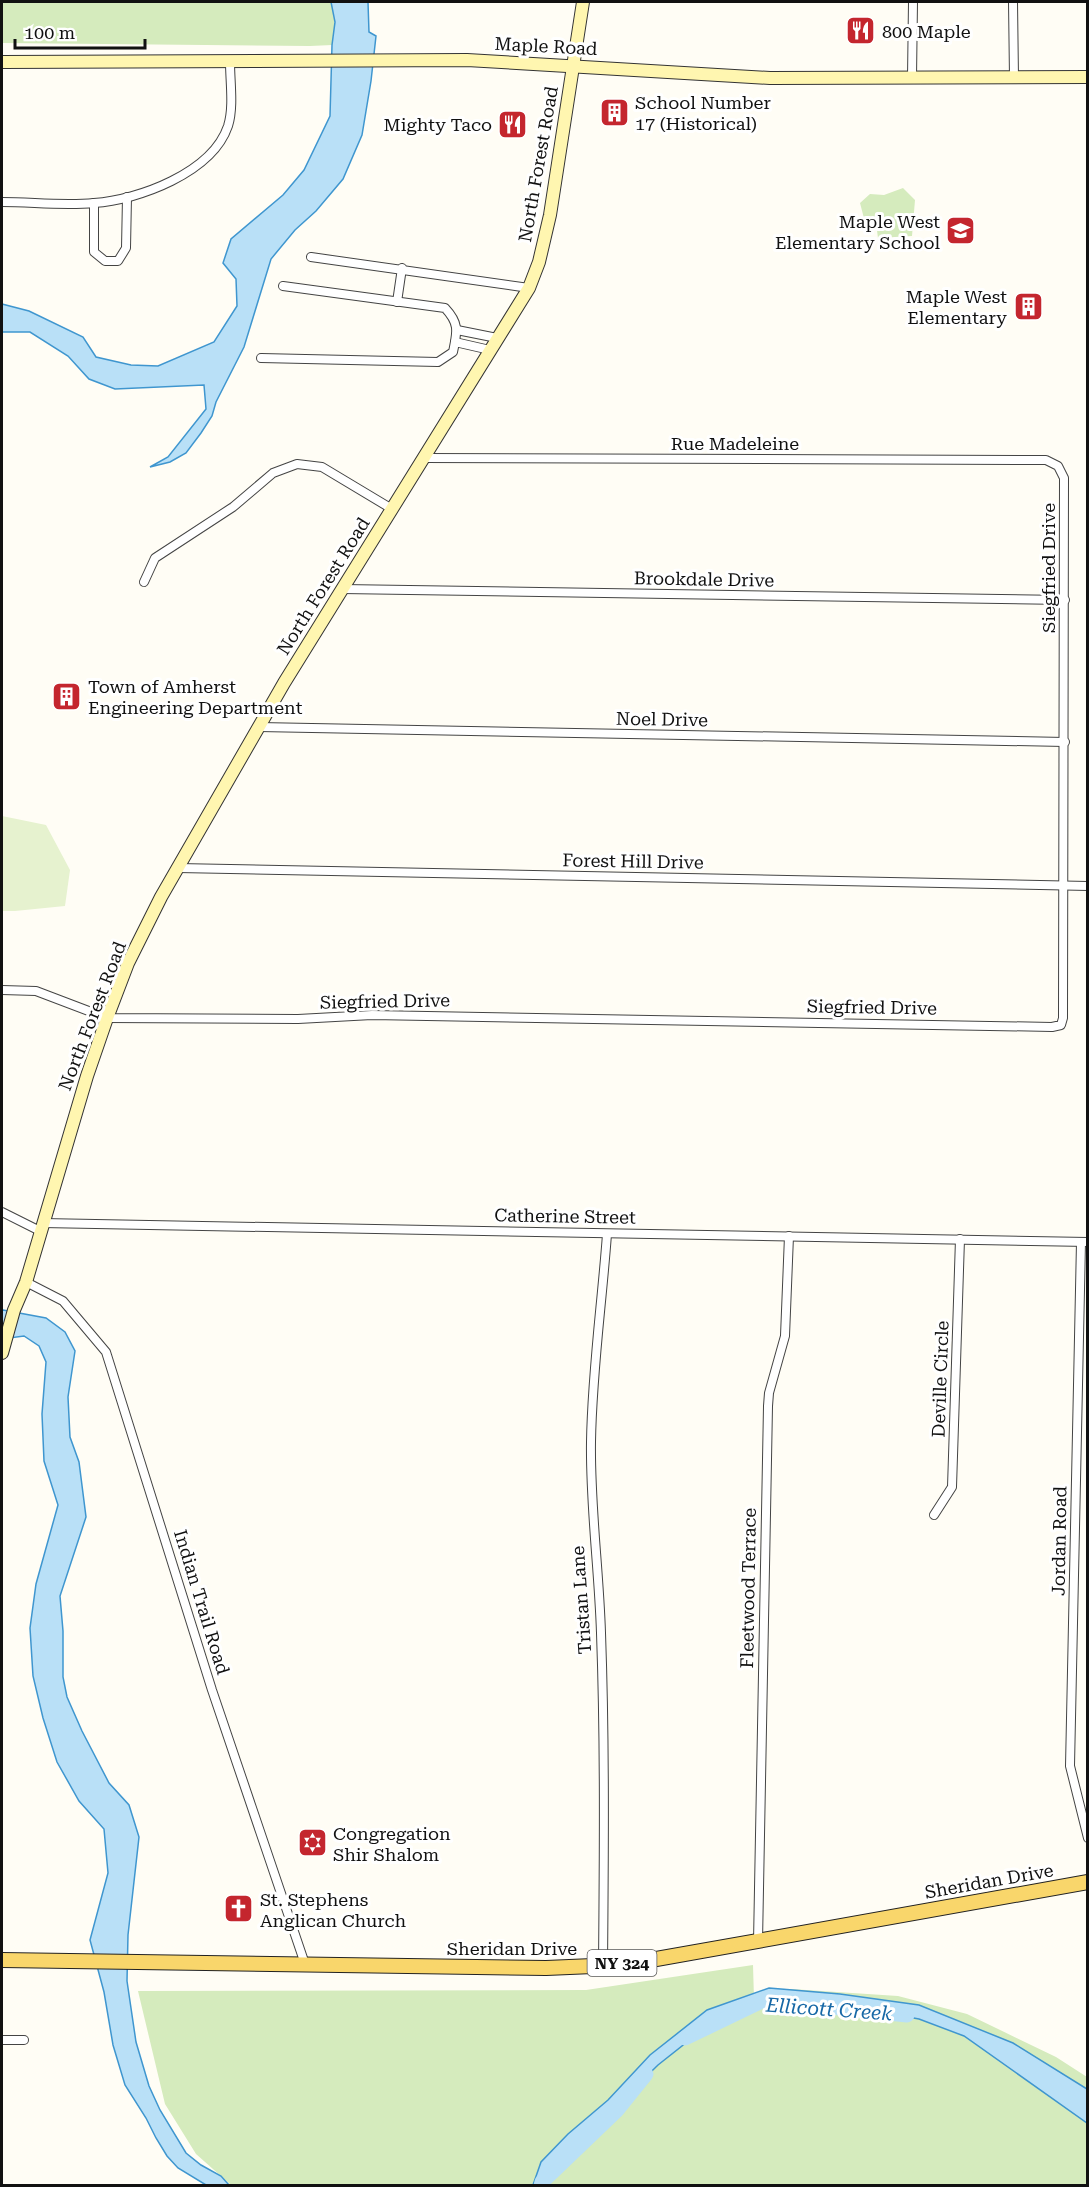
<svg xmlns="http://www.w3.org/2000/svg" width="1089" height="2187" font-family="'Roboto Serif',serif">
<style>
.green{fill:#d5ebbd}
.pitch{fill:#e6f2cf}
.water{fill:#b9e0f7;stroke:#3f96cf;stroke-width:1.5}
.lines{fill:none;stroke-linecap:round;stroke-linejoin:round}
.river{stroke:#b9e0f7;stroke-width:15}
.street-casing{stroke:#444;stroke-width:10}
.secondary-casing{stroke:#333;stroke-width:14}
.primary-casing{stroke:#222;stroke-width:16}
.street{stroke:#fff;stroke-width:8}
.secondary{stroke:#fff6b0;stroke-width:12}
.primary{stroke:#f9d66b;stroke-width:14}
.labels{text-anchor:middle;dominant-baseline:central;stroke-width:6;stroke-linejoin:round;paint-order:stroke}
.shield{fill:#fff;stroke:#585858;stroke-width:1.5}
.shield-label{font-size:16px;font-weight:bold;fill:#111}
.poi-label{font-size:18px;fill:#111;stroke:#fff;text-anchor:start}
.street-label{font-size:18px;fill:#111;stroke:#fff}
.water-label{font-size:20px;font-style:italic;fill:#1768a6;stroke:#fff}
</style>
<rect width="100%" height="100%" fill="#fffdf5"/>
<g class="green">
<path d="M2 2H331C334 17 337 30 332 45L310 46 2 43Z"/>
<path d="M903 188 915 200 912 236 878 238 876 223 866 226 860 203 870 194 884 195Z"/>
<path d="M753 1965 754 1999 791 1989 898 1996 967 2014 1056 2057 1087 2077V2185H231L196 2154 165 2104 138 1991 586 1990Z"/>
</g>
<path class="pitch" d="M2 816 46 825 70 870 65 906 15 911H2Z"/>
<g class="water">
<path d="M331 2H368L369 32 376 36 371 81 362 135 343 179 316 211 295 230 271 259 244 347 216 402 212 416 201 433 186 453 170 462 150 467 168 457 206 409 204 385 115 389 89 379 68 356 30 332H2V304L29 311 83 337 96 357 131 365 158 366 214 342 237 306 236 279 223 263 231 239 283 195 304 170 330 116 332 45 335 22Z"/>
<path d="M3 1310 46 1318 65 1332 75 1351 68 1397 70 1437 79 1462 86 1517 60 1596 63 1631V1677L67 1697 82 1731 109 1783 129 1805 139 1837 128 1935 127 1981 136 2042 149 2086 160 2110 186 2153 201 2165 221 2176 229 2185H206L178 2168 167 2156 156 2138 146 2118 125 2085 113 2045 104 1992 90 1940 108 1873 104 1829 79 1801 57 1762 43 1718 33 1676 30 1628 36 1584 58 1505 44 1461 42 1414 46 1362 39 1346 24 1336 2 1339V1311Z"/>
<path d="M769 1988 840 1994 919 2005 1013 2043 1087 2089V2123L964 2036 919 2019 841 2005 772 1998 711 2023 658 2065 554 2167 547 2185H533L541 2162 568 2134 608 2100 650 2055 707 2010Z"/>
</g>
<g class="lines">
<g class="river">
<path d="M685 2038 764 2000 907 2015"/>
<path d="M541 2186 542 2182 617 2110 646 2074"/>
</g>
<defs>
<g id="street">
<path d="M1013 2 1014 78"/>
<path d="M912 77 913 2"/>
<path d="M2 202C32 202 63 206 94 203 138 200 212 173 228 126 234 107 230 82 230 62"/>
<path d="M94 203V252L105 261H118L126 248 127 197"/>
<path d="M311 257 529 288"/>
<path d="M397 302 402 268"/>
<path d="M457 330 497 338"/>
<path d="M455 342 490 350"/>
<path d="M261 358 438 362 453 352C457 332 460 324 445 308L283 286"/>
<path d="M144 582 155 558 233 507 273 473 297 464 322 467 392 509"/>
<path d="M342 589 1065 600"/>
<path d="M259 727 1065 742"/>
<path d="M178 868 1088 886"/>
<path d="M2 990 36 991 107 1018 298 1019 372 1015 1052 1027 1061 1025 1063 1018 1064 478 1058 466 1046 460 424 458"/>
<path d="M2 1212 40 1231"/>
<path d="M42 1223 1088 1242"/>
<path d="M1081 1242 1070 1766 1088 1838"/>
<path d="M26 1282 63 1301 106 1352 212 1690 305 1964"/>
<path d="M934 1515 952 1487 960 1239"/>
<path d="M758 1942 768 1406 769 1393 785 1336 789 1236"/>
<path d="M603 1965C604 1854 605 1744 601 1633 599 1569 590 1506 591 1442 592 1372 602 1303 607 1234"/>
<path d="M2 2040H24"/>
</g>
<g id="secondary">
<path d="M2 62 467 60 770 78 1088 77"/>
<path d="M2 1353 14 1310 26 1282 87 1076 107 1018 128 963 161 897 284 683 529 288 539 262 550 215 583 2"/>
</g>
<path id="primary" d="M2 1960 546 1968 593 1966 645 1961 1088 1882"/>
</defs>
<use href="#street" class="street-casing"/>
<use href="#secondary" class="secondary-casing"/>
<use href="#primary" class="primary-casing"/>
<use href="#street" class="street"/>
<use href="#secondary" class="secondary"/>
<use href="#primary" class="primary"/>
</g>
<defs>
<symbol id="restaurant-square" viewBox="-11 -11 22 22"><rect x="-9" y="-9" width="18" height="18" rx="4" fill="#c4262e" stroke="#fff"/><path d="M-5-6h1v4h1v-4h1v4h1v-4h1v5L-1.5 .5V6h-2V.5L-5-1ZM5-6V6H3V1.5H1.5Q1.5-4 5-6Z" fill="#fff"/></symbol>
<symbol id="building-square" viewBox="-11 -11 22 22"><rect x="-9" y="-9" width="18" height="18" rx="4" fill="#c4262e" stroke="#fff"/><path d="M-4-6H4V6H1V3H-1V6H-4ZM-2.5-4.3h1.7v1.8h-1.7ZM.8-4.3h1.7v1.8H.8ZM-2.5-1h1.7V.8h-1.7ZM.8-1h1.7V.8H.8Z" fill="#fff"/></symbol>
<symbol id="school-square" viewBox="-11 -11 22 22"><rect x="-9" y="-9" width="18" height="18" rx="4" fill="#c4262e" stroke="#fff"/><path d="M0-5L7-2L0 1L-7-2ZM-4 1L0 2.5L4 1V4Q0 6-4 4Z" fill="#fff"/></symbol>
<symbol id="synagogue-square" viewBox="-11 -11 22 22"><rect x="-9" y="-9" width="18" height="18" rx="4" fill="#c4262e" stroke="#fff"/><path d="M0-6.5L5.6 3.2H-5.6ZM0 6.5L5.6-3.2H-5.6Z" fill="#fff"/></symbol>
<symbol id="church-square" viewBox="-11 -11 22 22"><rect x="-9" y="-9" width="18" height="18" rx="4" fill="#c4262e" stroke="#fff"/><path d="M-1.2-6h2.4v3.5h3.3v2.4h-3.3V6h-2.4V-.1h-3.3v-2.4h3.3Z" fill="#fff"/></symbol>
</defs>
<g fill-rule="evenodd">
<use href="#restaurant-square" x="844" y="14" width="33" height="33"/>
<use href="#building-square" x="598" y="96" width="33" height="33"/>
<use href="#restaurant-square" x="496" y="108" width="33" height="33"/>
<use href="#school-square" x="944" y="214" width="33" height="33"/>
<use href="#building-square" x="1012" y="290" width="33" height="33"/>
<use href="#building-square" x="50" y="680" width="33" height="33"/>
<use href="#synagogue-square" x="296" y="1826" width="33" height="33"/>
<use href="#church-square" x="222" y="1892" width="33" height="33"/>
</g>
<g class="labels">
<rect class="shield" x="587.5" y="1950" width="69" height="26" rx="4.5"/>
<g class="shield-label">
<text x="622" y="1963">NY 324</text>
</g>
<g class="poi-label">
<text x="882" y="31">800 Maple</text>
<text x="635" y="102">School Number<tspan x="635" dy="21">17 (Historical)</tspan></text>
<text x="492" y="124" text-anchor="end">Mighty Taco</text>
<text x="940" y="221" text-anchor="end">Maple West<tspan x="940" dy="21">Elementary School</tspan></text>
<text x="1007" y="296" text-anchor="end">Maple West<tspan x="1007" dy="21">Elementary</tspan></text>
<text x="88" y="686">Town of Amherst<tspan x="88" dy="21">Engineering Department</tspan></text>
<text x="333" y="1833">Congregation<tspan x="333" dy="21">Shir Shalom</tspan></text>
<text x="260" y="1899">St. Stephens<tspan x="260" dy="21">Anglican Church</tspan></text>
</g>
<g class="street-label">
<text transform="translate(546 46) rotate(3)">Maple Road</text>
<text transform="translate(538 164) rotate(-80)">North Forest Road</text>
<text x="735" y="443">Rue Madeleine</text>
<text transform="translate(1048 568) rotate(-90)">Siegfried Drive</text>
<text transform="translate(704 579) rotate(1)">Brookdale Drive</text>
<text transform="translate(323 586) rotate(-58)">North Forest Road</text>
<text transform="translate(662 719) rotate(1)">Noel Drive</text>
<text transform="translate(633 861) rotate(1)">Forest Hill Drive</text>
<text transform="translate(385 1001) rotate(-1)">Siegfried Drive</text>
<text transform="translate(872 1007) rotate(1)">Siegfried Drive</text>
<text transform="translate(92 1016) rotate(-69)">North Forest Road</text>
<text transform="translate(565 1216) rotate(1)">Catherine Street</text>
<text transform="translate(940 1379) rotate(-88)">Deville Circle</text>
<text transform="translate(1059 1541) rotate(-89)">Jordan Road</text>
<text transform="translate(748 1588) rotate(-89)">Fleetwood Terrace</text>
<text transform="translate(581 1600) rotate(-94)">Tristan Lane</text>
<text transform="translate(202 1602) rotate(73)">Indian Trail Road</text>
<text transform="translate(989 1881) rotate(-10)">Sheridan Drive</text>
<text x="512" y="1948">Sheridan Drive</text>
</g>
<g class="water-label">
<text transform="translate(829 2009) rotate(4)">Ellicott Creek</text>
</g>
</g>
<rect width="1089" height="2187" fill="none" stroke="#111111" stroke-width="6"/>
<path d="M15 39v9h130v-9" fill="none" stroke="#111111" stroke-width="3"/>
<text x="24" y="39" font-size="18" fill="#111111" stroke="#ffffff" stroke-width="4.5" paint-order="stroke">100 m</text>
</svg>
